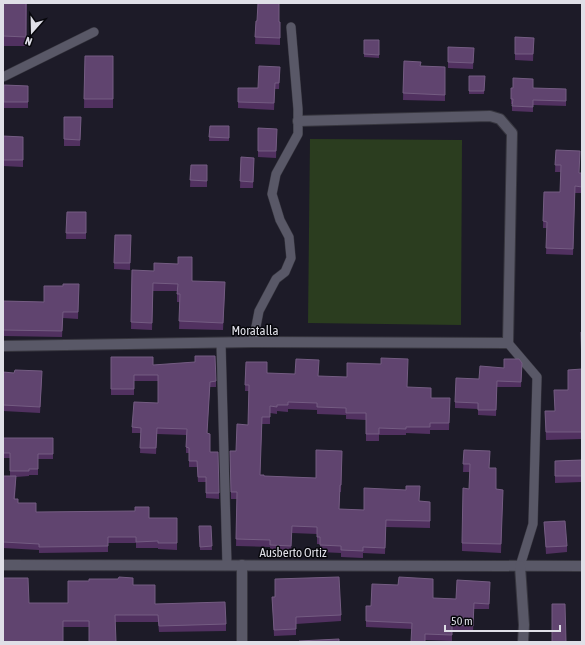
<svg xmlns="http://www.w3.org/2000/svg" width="585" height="645" font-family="'Asap Condensed',sans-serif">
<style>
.green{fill:#2b3d1f}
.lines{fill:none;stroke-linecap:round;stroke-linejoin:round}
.lane-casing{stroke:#37363f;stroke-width:10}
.street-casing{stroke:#37363f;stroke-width:12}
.lane{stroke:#595867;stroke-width:9}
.street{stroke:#595867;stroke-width:10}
.wall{fill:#513160}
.building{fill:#60446f;stroke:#745c82}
.labels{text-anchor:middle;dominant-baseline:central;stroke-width:3;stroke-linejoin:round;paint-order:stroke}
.street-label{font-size:13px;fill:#dfdfe7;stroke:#07070c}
</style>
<rect width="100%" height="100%" fill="#1d1b28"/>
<path class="green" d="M310 139 462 140 461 325 308 323Z"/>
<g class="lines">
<defs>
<g id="lane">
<path d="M3 77 94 32"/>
<path d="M253 342 259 311 276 279 285 272 291 258 289 237 280 220 272 194 276 174 298 134V109L291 27"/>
<path d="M221 343 227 565"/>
<path d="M508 343 537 377 533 524 520 566"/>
</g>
<g id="street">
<path d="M3 346 253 342 508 343 512 133 500 119 490 116 298 121"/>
<path d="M3 565 582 566"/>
<path d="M242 565V642"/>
<path d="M520 566 524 625 523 642"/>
</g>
</defs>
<use href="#lane" class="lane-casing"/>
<use href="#street" class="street-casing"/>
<use href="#lane" class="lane"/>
<use href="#street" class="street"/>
</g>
<g class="wall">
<path d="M3 3H27L26 46H3Z"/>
<path d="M256 21 280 22V45L255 44Z"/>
<path d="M515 37 534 38 533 61 515 60Z"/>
<path d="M364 40H379V58L364 57Z"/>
<path d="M448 47 474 48 473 69 448 68Z"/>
<path d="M85 56H113V108H84Z"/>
<path d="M404 61 420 66 445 67V101L403 100Z"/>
<path d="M280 67 279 89H275L274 110 238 108V88H258Z"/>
<path d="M469 76H485L484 94H469Z"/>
<path d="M4 85 28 86V108H4Z"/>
<path d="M533 88 566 89V106L533 105V112L512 111V104H511V99Z"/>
<path d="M64 117H81L80 146H64Z"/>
<path d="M210 126H229V141H209Z"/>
<path d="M258 128 277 129 276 158 258 157Z"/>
<path d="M3 136 23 137V167L3 166Z"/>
<path d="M556 150 579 173H582V193H575L573 255 546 254 547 228H543L544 192H560L561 172H555Z"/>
<path d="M241 157 254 158 253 188H240Z"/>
<path d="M191 165H207V187H190Z"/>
<path d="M67 212H86V239H66Z"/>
<path d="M115 235H131L130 270 114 269Z"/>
<path d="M132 270 192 281 225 289 223 330 179 329 180 302H177V291H153L152 330 131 329Z"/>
<path d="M79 284 78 319 63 318 62 337 3 336V301L44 302 63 286Z"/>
<path d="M582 332V439L546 440 545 411H555L581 369Z"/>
<path d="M111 357 153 365 216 381V387H210L207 433 210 452 219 493V499L206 498V482H198L197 467H189V453H186V435L157 434 156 454 140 453 141 433H132V427L158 403V381H134V395H111Z"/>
<path d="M246 362 267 373 319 376 408 387 431 398H450L449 430H430V434L406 433V435H379V441H366V420L346 419V415L317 414V410L288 409V412L277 411V414L270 413V424H262L260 475 264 476 316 478 342 451 341 492H340L339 509 364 510 419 501 430 502V528L386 527 385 554 363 553V558L341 557V553L320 552V544H317V534L292 533 291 553 270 552V547L236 546 237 499H231L230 451H236L248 425 249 391H245Z"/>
<path d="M522 363 521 387H497L496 416 478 415V409L455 408V402L479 379 504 368Z"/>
<path d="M3 372 42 378 40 413 3 411Z"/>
<path d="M3 438H53V459H38V475H29V476L16 477 15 499 18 503 36 512 149 518H177V550L158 549V548H136V543H108V552L39 553V550L3 548V476H10V458H3Z"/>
<path d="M464 450 489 468 496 489 503 490 501 553 462 551V543L469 489 470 472H463Z"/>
<path d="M582 460V482L555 483V461Z"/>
<path d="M544 522 567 546V552L546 554Z"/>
<path d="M199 526H211L212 550H200Z"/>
<path d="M133 585 155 604 226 624V631L159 632 158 622H116L89 627H63L29 603H68Z"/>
<path d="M490 588 489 609H474L473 632 452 631V641L425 640 412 629 366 627V606H371L433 598 456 599Z"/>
<path d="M272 597 341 615V621L296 624V635L274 636Z"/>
</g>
<g class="building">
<path d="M3 3H26V37L3 36Z"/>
<path d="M258 3H279V22H280V38L255 37 256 21H257Z"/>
<path d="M515 37 534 38 533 54H515Z"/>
<path d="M364 40H379V55L364 54Z"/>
<path d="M448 47 474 48 473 63 448 62Z"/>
<path d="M85 56H113V99H84Z"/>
<path d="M404 61 421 62 420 66 445 67V95L403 93Z"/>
<path d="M259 66 280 67 279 83H275L274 103 238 102V88H258Z"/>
<path d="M469 76H485L484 91H469Z"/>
<path d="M513 78 533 79V88L566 89V101L533 100V107L512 106 513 99H511V88H513Z"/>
<path d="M4 85 28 86V102H4Z"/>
<path d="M64 117H81L80 140 64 139Z"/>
<path d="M210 126H229V138L209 137Z"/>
<path d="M258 128 277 129 276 151H258Z"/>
<path d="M3 136 23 137V160H3Z"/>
<path d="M556 150 580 151 579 173H582V187L575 186 573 249 546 248 547 222 543 221 544 192H560L561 165H555Z"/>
<path d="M241 157 254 158 253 182 240 181Z"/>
<path d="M191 165H207V181L190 180Z"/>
<path d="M67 212H86V233H66Z"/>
<path d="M115 235H131L130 263H114Z"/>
<path d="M178 257H192V281L225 282 223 323 179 321 180 294H177L178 284 153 283 152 323 131 322 132 270 154 271V263L178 264Z"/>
<path d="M63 284H79L78 312H63L62 331 3 330V301L44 302V286H63Z"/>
<path d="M581 332H582V432H546L545 411H555L554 390H568V370L582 369Z"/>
<path d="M195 356H215L216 381 210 382 207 433 210 434V452H218L219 493H206V477H198L197 461H189V448L186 447 187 429 157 428 156 448H140L141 428 132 427 134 402 158 403V375H134V389H111V357H153V365L195 362Z"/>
<path d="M381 358 408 359 407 387 431 388V398H450L449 423H430V427H406V429L379 428V434H366V413H346V408L317 407V403L288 402V405H277V407L270 406V417H262L260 475H264V476L316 478V450L342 451 341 485H340L339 509 364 510V488L406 490V486H420L419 501 430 502V521L386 520 385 548 363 547V551L341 550V546L320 545V537H317V527L292 526 291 546 270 545V540L236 539 237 492H231L230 451H236L237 424 248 425 249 385H245L246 362H267V373L295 374 296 359 319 360 318 376 347 377V363L381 364Z"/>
<path d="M504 359H519L522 363 521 382 497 381 496 410H478V403L455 402 456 378 479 379 480 366 504 368Z"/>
<path d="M15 370 42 371 40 407 3 405V372L14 373Z"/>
<path d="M3 438H53V454H38V469H29V471H10V453H3Z"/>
<path d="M464 450 490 451 489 468H496V489L503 490 501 544 462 543 463 488 469 489 470 464H463Z"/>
<path d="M582 460V476H555V461Z"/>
<path d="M3 476H16L14 499H18V503H36V512L135 511V507H149V518H177V543H158V541L136 542V537H108V546L39 547V544L3 542Z"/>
<path d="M565 521 567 546 546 547 544 522Z"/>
<path d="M199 526H211L212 546 200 547Z"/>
<path d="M119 577 133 578V585H155V604L225 602 226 624 159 626 158 615H115L116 642H89V621H63V642H3V578H28L29 603H68V581H89V579H118Z"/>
<path d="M339 577 341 615 296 617V629L274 630 272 597H275V579Z"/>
<path d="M399 577 433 579V598L456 599 457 580 490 582 489 604 474 603 473 626 452 625V635L425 634V642H411L412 623 366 621V606H371L372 584 398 585Z"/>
<path d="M552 604H565L566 642H552Z"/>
<path d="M339 639V642H300L299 641Z"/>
</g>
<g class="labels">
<g class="street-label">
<text x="255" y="330">Moratalla</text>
<text x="293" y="552">Ausberto Ortiz</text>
</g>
</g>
<rect width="585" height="645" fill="none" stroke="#dfdfe7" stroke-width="8"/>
<g transform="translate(32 32) rotate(200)" stroke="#07070c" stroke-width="3" paint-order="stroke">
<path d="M0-3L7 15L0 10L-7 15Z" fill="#dfdfe7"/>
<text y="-6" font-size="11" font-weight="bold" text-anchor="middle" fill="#dfdfe7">N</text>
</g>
<path d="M445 625v6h115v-6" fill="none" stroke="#dfdfe7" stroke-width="2"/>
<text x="451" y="625" font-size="12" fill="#dfdfe7" stroke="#07070c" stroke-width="3" paint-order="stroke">50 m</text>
</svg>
